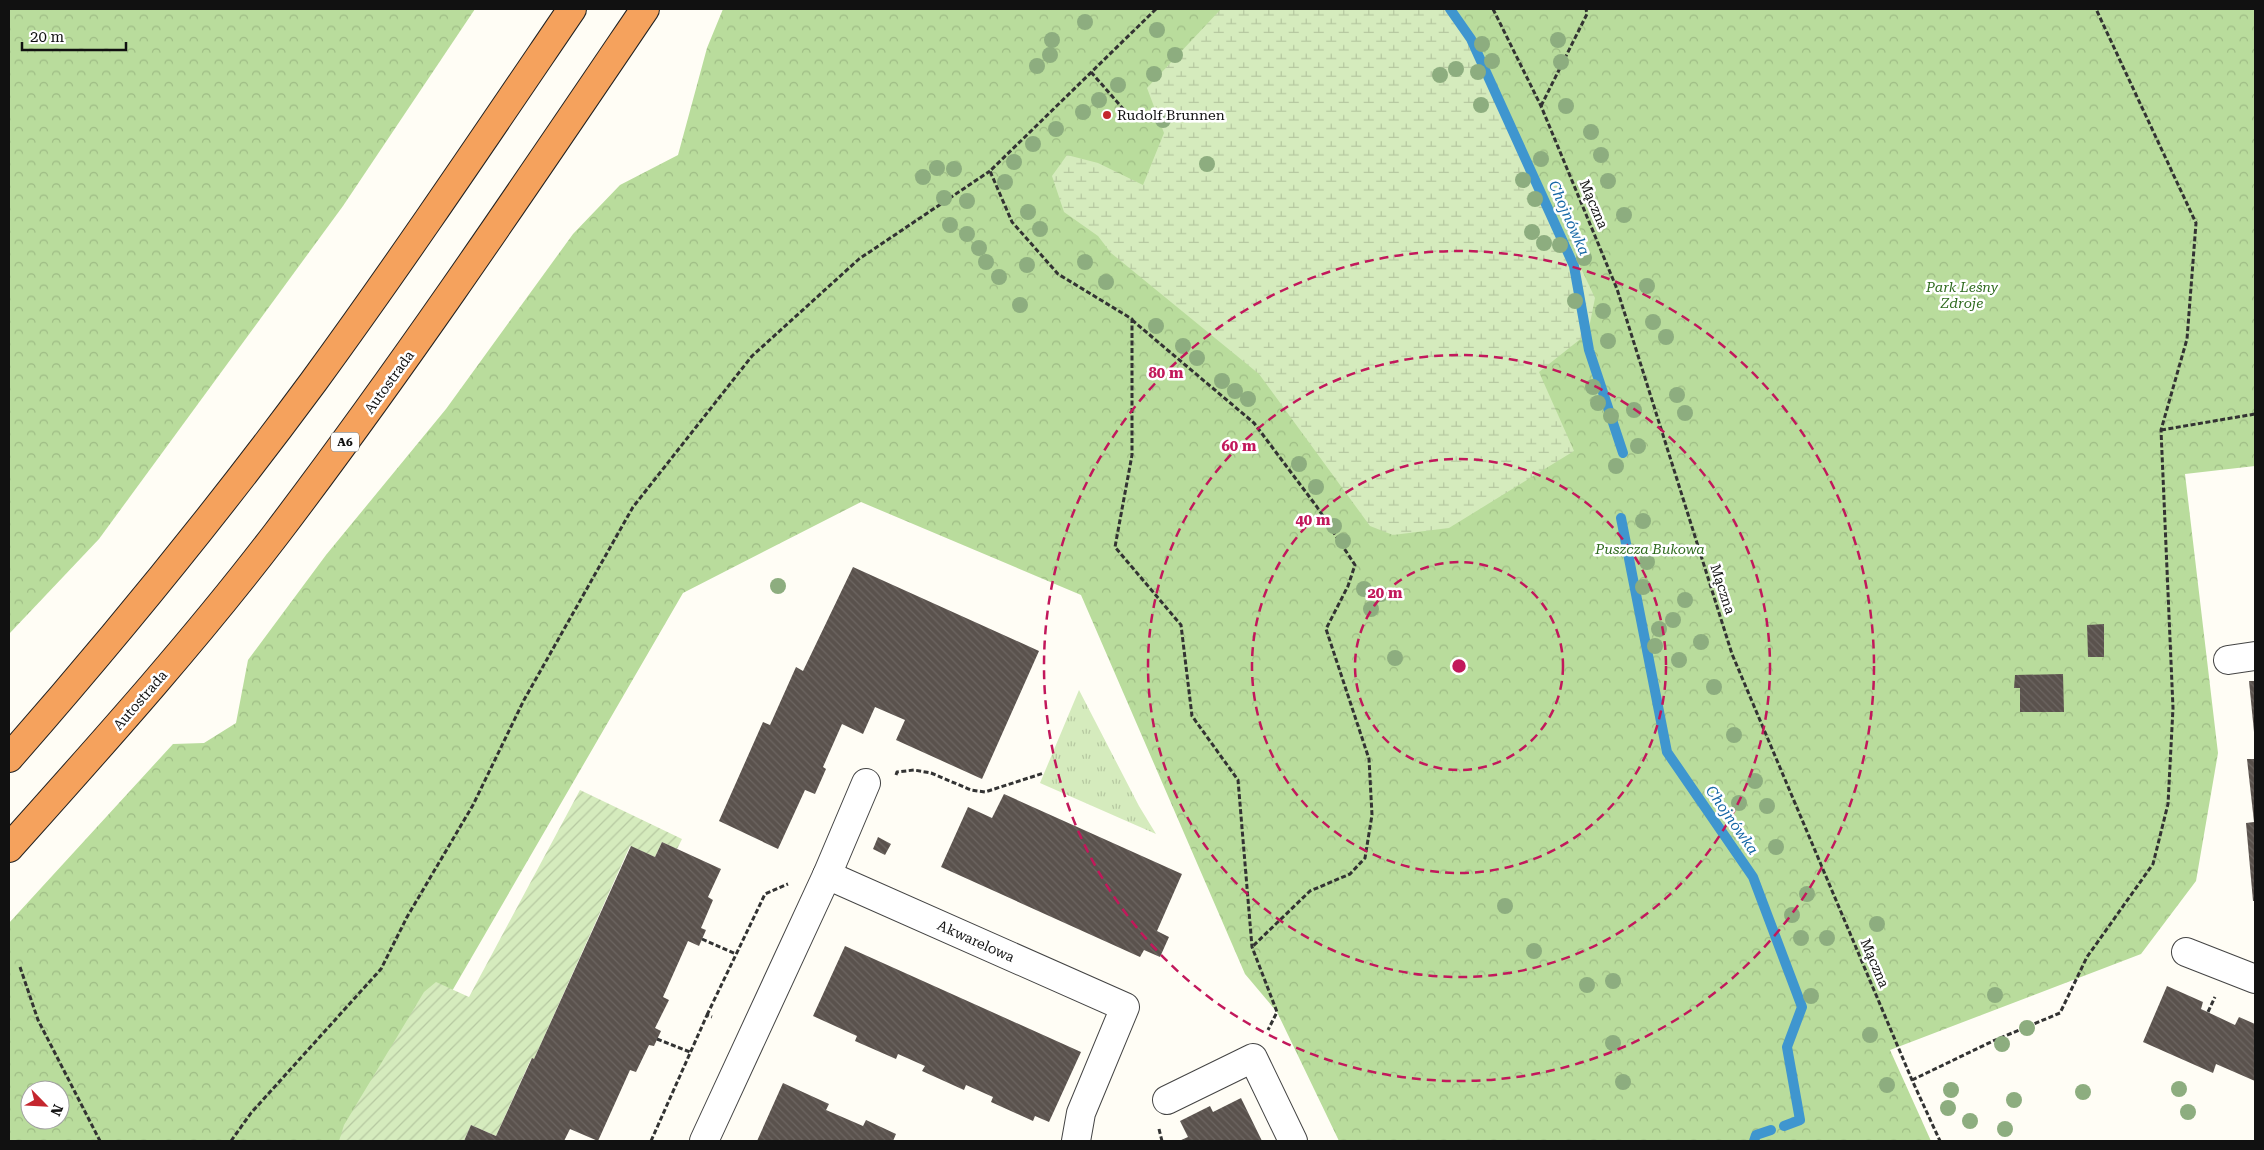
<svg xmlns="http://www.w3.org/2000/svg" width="2264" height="1150" font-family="'Roboto Serif',serif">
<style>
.grass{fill:url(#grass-tufts)}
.forest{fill:url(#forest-crowns);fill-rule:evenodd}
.wetland{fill:url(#wetland-marsh)}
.garden{fill:url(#garden-furrows)}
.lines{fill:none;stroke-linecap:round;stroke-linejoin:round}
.stream{stroke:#3f96cf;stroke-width:10}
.building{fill:url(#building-back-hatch)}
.minor-casing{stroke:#444;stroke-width:30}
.highway-casing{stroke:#222;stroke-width:30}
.path{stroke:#333;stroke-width:3;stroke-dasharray:5 2.5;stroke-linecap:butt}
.minor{stroke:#fff;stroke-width:28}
.highway{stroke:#f5a25d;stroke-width:28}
.tree{fill:#8dad7f}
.ring{fill:none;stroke:#c2185b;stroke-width:2.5;stroke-dasharray:9 6}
.poi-dot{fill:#c4262e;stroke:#fff;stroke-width:2}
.labels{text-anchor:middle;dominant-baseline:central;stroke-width:5;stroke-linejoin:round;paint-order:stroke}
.shield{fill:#fff;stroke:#585858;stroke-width:1}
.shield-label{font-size:12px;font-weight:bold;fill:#111}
.poi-label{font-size:14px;fill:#111;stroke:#fff;text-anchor:start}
.street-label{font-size:14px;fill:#111;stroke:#fff}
.park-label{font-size:14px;font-style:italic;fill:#2f6b1f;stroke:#fff}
.water-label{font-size:15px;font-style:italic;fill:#1768a6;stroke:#fff}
.centre{fill:#c2185b;stroke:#fff;stroke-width:2.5}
.ring-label{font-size:15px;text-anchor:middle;font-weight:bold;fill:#c2185b;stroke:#fff;stroke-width:5;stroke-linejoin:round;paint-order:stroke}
</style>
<defs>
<pattern id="grass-tufts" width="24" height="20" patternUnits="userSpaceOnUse" patternTransform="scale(1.25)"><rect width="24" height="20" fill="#d5ebbd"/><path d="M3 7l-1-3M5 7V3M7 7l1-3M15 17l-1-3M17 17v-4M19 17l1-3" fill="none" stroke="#b6c8a1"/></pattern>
<pattern id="forest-crowns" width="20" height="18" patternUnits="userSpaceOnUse" patternTransform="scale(1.25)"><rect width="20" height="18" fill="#b9dc9c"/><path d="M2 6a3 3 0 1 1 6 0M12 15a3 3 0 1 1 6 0" fill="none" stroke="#9ebc85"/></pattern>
<pattern id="wetland-marsh" width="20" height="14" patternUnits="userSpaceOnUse" patternTransform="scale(1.25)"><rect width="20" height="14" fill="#d5ebbd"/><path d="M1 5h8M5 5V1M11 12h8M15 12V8" fill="none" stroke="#b6c8a1"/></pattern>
<pattern id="garden-furrows" width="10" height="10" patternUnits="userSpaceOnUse" patternTransform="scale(1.25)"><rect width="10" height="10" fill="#d5ebbd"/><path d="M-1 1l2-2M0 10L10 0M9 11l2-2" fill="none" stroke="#b6c8a1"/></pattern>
<pattern id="building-back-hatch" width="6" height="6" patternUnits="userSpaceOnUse" patternTransform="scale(1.25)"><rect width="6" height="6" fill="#5a524d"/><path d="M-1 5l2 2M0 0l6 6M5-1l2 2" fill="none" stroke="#6d6662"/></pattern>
</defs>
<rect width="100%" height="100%" fill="#fffdf5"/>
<path class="grass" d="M1079 690 1139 806 1156 834 1040 783Z"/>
<g class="forest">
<path d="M9 9H475L343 206 99 539 9 634Z"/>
<path d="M723 9H2255V466L2185 474 2218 753 2196 881 2141 954 1890 1050 1931 1141H1339L1277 1012 1245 974 1081 595 861 502 683 593 365 1141H9V923L173 744 204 743 236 723 248 660 326 555 446 409 573 234 620 185 678 155 707 48ZM30 1090H60V1120H30Z"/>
</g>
<path class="wetland" d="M1221 9H1455L1500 96 1595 298 1588 333 1539 372 1574 451 1449 528 1393 535 1370 526 1259 374 1111 253 1098 236 1064 212 1052 176 1067 155 1098 163 1143 185 1164 133 1147 88Z"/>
<path class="garden" d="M580 790 682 839 677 849 662 842 655 857 630 846 534 1059H531L496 1136 471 1125 464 1141H339L344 1125 424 992 436 982 469 997Z"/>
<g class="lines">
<g class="stream">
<path d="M1450 9 1471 39 1574 266 1589 350 1623 453"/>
<path d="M1621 518 1667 752 1753 877 1802 1007 1787 1047 1800 1120 1784 1126"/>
<path d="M1754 1141 1756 1135 1771 1130"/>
</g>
</g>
<g class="building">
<path d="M853 567 1039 651 982 779 896 740 905 720 875 707 863 734 842 724 823 767 826 769 815 794 805 790 778 849 719 821 763 722 770 725 796 667 803 671Z"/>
<path d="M2104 624V657H2088L2087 625Z"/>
<path d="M2063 674 2064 712H2020V688H2014L2015 675Z"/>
<path d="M2249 681H2255V732H2254Z"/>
<path d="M2247 759H2255V901H2253L2246 823 2254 822Z"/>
<path d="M1004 794 1182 874 1157 931 1169 937 1160 957 1144 950 1140 957 941 867 968 807 992 818Z"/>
<path d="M878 837 891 844 885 855 873 849Z"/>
<path d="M662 842 721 869 708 897 713 900 701 928 706 930 699 946 688 941 663 997 669 1000 655 1028 661 1031 654 1046 649 1045 636 1072 630 1070 598 1141 570 1129 564 1141H464L471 1125 496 1136 532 1058 534 1059 631 846 655 857Z"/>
<path d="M845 946 1081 1052 1049 1122 1035 1116 1033 1121 991 1102 993 1097 966 1085 964 1090 922 1071 925 1066 898 1054 896 1059 855 1041 857 1036 813 1016Z"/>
<path d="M2167 986 2203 1002 2201 1009 2235 1025 2239 1017 2255 1024V1081L2216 1064 2213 1073 2143 1042Z"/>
<path d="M783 1083 829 1104 826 1110 863 1126 866 1120 896 1134 893 1141H757Z"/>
<path d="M1241 1098 1262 1141H1179L1188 1137 1180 1121 1210 1106 1213 1112Z"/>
</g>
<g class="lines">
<defs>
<g id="minor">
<path d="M2228 660 2255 656"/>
<path d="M827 875 1125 1007 1081 1113 1076 1141"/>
<path d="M2186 952 2255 979"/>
<path d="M1167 1100 1253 1058 1293 1141"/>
<path d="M704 1141 827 875 866 783"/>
</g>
<g id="highway">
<path d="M9 758C116 636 218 511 314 381 403 259 487 134 572 9"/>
<path d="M9 848C101 745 193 643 277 533 406 363 525 186 645 9"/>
</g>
</defs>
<use href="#minor" class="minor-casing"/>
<use href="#highway" class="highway-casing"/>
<g class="path">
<path d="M1156 9 990 171 1012 222 1058 274 1132 319V455L1115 547 1181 625 1192 716 1238 780 1252 947 1277 1012 1268 1030"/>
<path d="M1493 9 1541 106 1617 289 1732 654 1912 1080 1940 1141"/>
<path d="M1091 72 1132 119"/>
<path d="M1541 106 1587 14 1586 9"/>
<path d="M1132 320 1254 423 1317 507 1355 565 1348 586 1326 629 1369 759 1372 815 1365 858 1350 874 1310 891 1252 947"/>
<path d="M2161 430 2255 414"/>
<path d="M896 775 897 772 914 770 931 773 971 790 985 792 1044 773"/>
<path d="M702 939 736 954"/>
<path d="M20 967 38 1020 100 1141"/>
<path d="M2208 1012 2215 997"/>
<path d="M707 1015 765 894 788 884"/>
<path d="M657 1039 690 1052"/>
<path d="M1912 1080 1993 1041 2060 1013 2087 957 2153 864 2168 804 2173 708 2161 430 2187 339 2196 223 2096 9"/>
<path d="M1159 1129 1162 1141"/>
<path d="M231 1141 251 1113 381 969 407 917 473 805 524 700 633 507 752 356 859 259 990 171"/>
<path d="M651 1141 707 1015 712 1017"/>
</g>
<use href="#minor" class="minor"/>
<use href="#highway" class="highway"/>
</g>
<g class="tree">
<circle cx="1085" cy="22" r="8"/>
<circle cx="1157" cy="30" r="8"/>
<circle cx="1052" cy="40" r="8"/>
<circle cx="1558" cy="40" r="8"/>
<circle cx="1482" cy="44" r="8"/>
<circle cx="1050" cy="55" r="8"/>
<circle cx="1175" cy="55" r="8"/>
<circle cx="1492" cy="61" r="8"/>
<circle cx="1561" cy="62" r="8"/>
<circle cx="1037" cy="66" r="8"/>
<circle cx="1456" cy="69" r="8"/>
<circle cx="1478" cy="72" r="8"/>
<circle cx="1154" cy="74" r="8"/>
<circle cx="1440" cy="75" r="8"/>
<circle cx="1118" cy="85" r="8"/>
<circle cx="1099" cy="100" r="8"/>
<circle cx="1481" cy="105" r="8"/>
<circle cx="1566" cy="106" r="8"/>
<circle cx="1083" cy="112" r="8"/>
<circle cx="1163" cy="120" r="8"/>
<circle cx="1056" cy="129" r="8"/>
<circle cx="1591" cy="132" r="8"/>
<circle cx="1033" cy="144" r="8"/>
<circle cx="1601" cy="155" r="8"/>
<circle cx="1541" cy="159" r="8"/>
<circle cx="1014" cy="162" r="8"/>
<circle cx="1207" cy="164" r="8"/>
<circle cx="937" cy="168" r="8"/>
<circle cx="954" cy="169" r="8"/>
<circle cx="923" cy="177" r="8"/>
<circle cx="1523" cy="180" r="8"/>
<circle cx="1608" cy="181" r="8"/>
<circle cx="1005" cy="182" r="8"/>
<circle cx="944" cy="198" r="8"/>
<circle cx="1535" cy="199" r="8"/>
<circle cx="967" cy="201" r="8"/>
<circle cx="1562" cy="208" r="8"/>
<circle cx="1028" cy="212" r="8"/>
<circle cx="1624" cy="215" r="8"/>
<circle cx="950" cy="225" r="8"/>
<circle cx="1040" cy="229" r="8"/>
<circle cx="1532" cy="232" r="8"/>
<circle cx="967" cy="234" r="8"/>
<circle cx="1544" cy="243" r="8"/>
<circle cx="1560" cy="245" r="8"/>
<circle cx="979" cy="248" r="8"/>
<circle cx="1584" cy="258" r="8"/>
<circle cx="986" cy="262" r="8"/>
<circle cx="1085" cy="262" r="8"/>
<circle cx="1027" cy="265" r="8"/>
<circle cx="999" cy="277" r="8"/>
<circle cx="1106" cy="282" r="8"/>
<circle cx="1647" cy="286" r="8"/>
<circle cx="1575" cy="301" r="8"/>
<circle cx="1020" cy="305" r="8"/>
<circle cx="1603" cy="311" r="8"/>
<circle cx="1653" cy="322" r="8"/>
<circle cx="1156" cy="326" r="8"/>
<circle cx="1666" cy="337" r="8"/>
<circle cx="1608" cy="341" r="8"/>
<circle cx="1183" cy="346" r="8"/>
<circle cx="1197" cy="358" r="8"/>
<circle cx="1222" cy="381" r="8"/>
<circle cx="1593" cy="387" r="8"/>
<circle cx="1235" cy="391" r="8"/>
<circle cx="1677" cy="395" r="8"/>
<circle cx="1248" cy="399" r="8"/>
<circle cx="1598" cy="403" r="8"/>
<circle cx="1634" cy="410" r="8"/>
<circle cx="1685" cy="413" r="8"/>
<circle cx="1611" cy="416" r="8"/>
<circle cx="1638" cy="446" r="8"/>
<circle cx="1299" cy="464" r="8"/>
<circle cx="1616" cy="466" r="8"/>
<circle cx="1316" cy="487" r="8"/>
<circle cx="1643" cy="521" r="8"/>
<circle cx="1334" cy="526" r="8"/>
<circle cx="1343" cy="541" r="8"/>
<circle cx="1647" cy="562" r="8"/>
<circle cx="778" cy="586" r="8"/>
<circle cx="1643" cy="587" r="8"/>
<circle cx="1364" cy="589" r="8"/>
<circle cx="1381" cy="594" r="8"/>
<circle cx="1685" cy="600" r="8"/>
<circle cx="1371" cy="609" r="8"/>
<circle cx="1673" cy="620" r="8"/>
<circle cx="1659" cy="629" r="8"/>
<circle cx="1701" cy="642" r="8"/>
<circle cx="1655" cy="646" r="8"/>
<circle cx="1395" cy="658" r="8"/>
<circle cx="1679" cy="660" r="8"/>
<circle cx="1714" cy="687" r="8"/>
<circle cx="1734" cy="735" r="8"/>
<circle cx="1755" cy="781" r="8"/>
<circle cx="1739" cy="803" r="8"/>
<circle cx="1767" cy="806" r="8"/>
<circle cx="1776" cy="847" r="8"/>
<circle cx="1807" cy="894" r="8"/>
<circle cx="1505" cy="906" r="8"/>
<circle cx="1792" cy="915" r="8"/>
<circle cx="1877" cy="924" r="8"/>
<circle cx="1801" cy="938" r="8"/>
<circle cx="1827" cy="938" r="8"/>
<circle cx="1534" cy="951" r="8"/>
<circle cx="1613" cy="981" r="8"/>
<circle cx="1587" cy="985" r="8"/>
<circle cx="1995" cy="995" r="8"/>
<circle cx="1811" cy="996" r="8"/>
<circle cx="2027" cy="1028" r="8"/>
<circle cx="1870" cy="1035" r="8"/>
<circle cx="1613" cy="1043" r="8"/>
<circle cx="2002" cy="1044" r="8"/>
<circle cx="1623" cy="1082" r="8"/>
<circle cx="1887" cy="1085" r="8"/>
<circle cx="2179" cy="1089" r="8"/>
<circle cx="1951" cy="1090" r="8"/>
<circle cx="2083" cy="1092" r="8"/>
<circle cx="2014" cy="1100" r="8"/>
<circle cx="1948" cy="1108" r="8"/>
<circle cx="2188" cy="1112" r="8"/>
<circle cx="1970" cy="1121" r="8"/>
<circle cx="2005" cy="1129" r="8"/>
</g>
<g class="ring">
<circle cx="1459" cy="666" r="104"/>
<circle cx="1459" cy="666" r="207"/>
<circle cx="1459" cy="666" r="311"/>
<circle cx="1459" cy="666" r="415"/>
</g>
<circle class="poi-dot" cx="1107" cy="115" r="5"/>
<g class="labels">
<rect class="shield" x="331" y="432.5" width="28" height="19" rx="4"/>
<g class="shield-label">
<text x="345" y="442">A6</text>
</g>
<g class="poi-label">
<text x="1117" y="115">Rudolf Brunnen</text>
</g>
<g class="street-label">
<text transform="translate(1594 204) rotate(67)">Mączna</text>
<text transform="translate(389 382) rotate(-54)">Autostrada</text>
<text transform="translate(1723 589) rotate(72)">Mączna</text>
<text transform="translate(140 700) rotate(-49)">Autostrada</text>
<text transform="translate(976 941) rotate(24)">Akwarelowa</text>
<text transform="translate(1875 963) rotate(67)">Mączna</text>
</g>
<g class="park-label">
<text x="1962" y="287">Park Leśny<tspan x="1962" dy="16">Zdroje</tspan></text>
<text x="1650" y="549">Puszcza Bukowa</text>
</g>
<g class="water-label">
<text transform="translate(1569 218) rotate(66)">Chojnówka</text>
<text transform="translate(1732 820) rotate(55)">Chojnówka</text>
</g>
</g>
<circle cx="1459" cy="666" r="8" class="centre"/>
<g class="ring-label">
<text x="1166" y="378">80 m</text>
<text x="1239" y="451">60 m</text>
<text x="1313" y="525">40 m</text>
<text x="1385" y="598">20 m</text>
</g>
<rect width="2264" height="1150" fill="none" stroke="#111111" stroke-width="20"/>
<g transform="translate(45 1105) rotate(114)"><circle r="24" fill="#ffffff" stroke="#a0a0a0"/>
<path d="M0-4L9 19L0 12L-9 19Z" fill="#c4262e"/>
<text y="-8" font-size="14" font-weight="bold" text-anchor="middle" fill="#111111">N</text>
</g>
<path d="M22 42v8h104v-8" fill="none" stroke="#111111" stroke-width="2.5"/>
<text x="30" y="42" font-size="15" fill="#111111" stroke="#ffffff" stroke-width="4" paint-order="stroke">20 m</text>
</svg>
